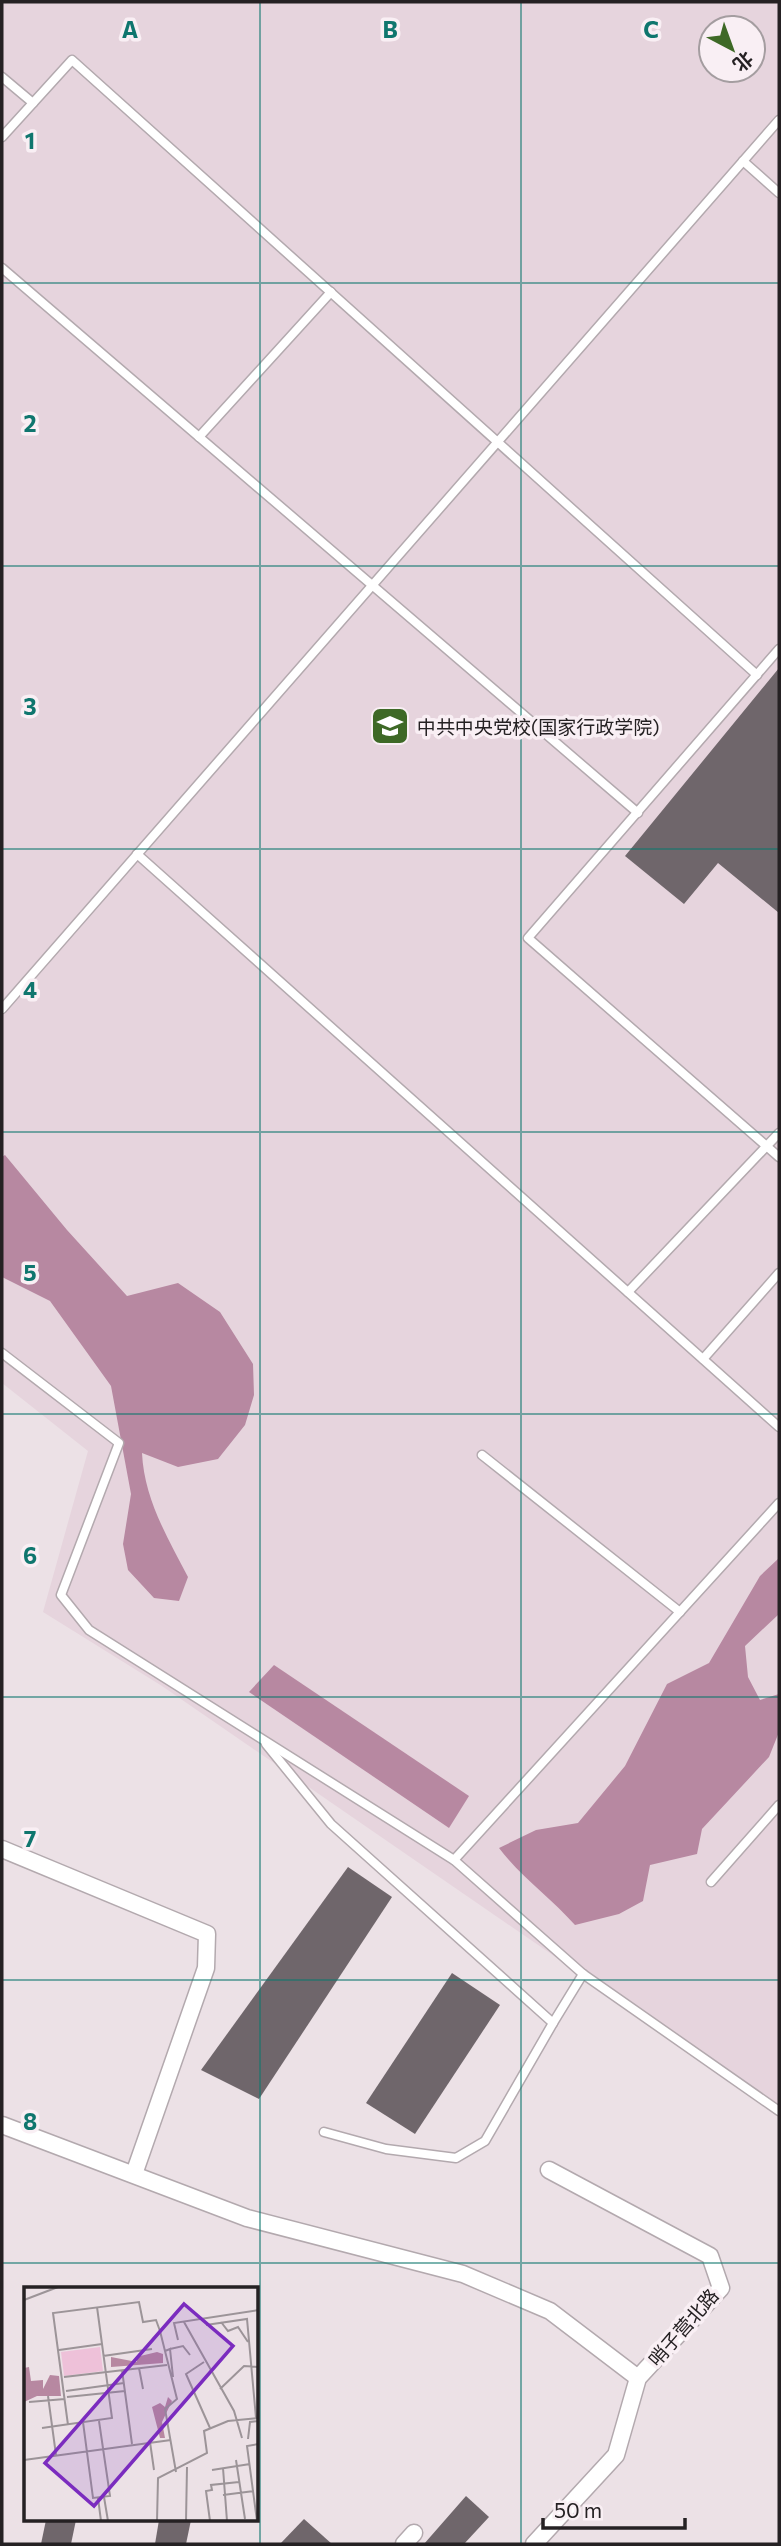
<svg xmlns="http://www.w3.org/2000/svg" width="781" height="2546" font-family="Commissioner,'Noto Sans SC',sans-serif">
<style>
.built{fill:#e6d4dd;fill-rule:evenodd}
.water{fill:#b788a1}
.building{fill:#6f666b}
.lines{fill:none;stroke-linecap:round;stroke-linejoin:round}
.lane-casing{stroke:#b3a9ae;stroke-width:11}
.street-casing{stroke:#b3a9ae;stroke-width:19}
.lane{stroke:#fff;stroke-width:8}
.street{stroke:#fff;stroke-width:16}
.grid{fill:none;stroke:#0f766e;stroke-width:2;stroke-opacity:0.55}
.labels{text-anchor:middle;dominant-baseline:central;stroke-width:7;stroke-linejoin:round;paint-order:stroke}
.poi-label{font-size:19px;fill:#252123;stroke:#f9eff4;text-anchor:start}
.street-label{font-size:19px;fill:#252123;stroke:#f9eff4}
.inset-road{fill:none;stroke:#9c9498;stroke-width:2}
.view{fill:#7b2cbf;fill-opacity:0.15;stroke:#7b2cbf;stroke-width:3.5}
.inset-edge{fill:none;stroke:#252123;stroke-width:3.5}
.grid-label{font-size:23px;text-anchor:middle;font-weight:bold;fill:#0f766e;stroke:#f9eff4;stroke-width:7;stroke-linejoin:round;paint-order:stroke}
</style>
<rect width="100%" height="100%" fill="#ece1e6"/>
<path class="built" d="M2 2H779V2111L162 1686 43 1612 88 1451 2 1383ZM711 28H753V70H711Z"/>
<g class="water">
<path d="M5 1155 67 1230 127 1296 178 1283 220 1312 253 1364 254 1395 245 1425 218 1459 178 1467 142 1453C144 1498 167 1537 188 1577L179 1601 154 1598 128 1570 123 1544 131 1494 111 1386 50 1301 2 1277V1157Z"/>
<path d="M779 1558V1614L745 1646 748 1677 760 1700 779 1694V1732L769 1757 702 1829 697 1854 650 1865 643 1901 619 1914 575 1925C551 1898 521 1877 499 1848L536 1830 578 1823 625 1766 667 1684 709 1663 760 1576Z"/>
<path d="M274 1665 469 1796 449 1828 249 1692Z"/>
</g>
<g class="building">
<path d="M779 668V913L718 863 684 904 625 856Z"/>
<path d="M348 1867 392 1897 259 2099 201 2070Z"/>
<path d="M452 1973 500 2005 415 2134 366 2103Z"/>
<path d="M466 2496 489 2517 464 2544H424Z"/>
<path d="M304 2519 332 2544H280Z"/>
<path d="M46 2520H76L71 2544H41Z"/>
<path d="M159 2520H191L186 2544H155Z"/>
</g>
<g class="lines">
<defs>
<g id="lane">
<path d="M2 77 33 103"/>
<path d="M2 137 72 60 757 675"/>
<path d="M743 161 779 193"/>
<path d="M2 268 638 813"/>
<path d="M199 437 331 292"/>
<path d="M779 649 528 938 779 1157"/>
<path d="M137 854 779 1427"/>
<path d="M2 1009 779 120"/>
<path d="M628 1292 779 1133"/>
<path d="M2 1353 119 1443 61 1595 89 1630 454 1860 583 1974 779 2111"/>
<path d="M703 1359 779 1273"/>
<path d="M482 1455 680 1612"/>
<path d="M266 1744 331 1824 553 2023 583 1974"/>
<path d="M454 1860 779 1503"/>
<path d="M711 1882 779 1805"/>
<path d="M324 2132 386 2149 456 2158 485 2141 553 2023"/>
</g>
<g id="street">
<path d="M2 1849 207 1934 206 1968 134 2174"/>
<path d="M2 2125 247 2218 463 2274 550 2311 638 2378"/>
<path d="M404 2544 414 2533"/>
<path d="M534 2544 616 2455 638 2378 721 2288 710 2256 549 2170"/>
</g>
</defs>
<use href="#lane" class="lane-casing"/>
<use href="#street" class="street-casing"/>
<use href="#lane" class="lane"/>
<use href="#street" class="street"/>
</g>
<path class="grid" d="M260 2V2544M521 2V2544M2 283H779M2 566H779M2 849H779M2 1132H779M2 1414H779M2 1697H779M2 1980H779M2 2263H779"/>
<defs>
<symbol id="university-square" viewBox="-11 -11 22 22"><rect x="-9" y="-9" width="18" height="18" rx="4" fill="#3e6926" stroke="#f9eff4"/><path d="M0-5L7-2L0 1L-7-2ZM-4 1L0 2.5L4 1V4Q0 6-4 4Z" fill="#fff"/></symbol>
</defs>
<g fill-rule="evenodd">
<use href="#university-square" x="368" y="704" width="44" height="44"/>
</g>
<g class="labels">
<g class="poi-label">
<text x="417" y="726">中共中央党校(国家行政学院)</text>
</g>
<g class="street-label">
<text transform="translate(683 2327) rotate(-49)">哨子营北路</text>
</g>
</g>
<g transform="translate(24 2287)">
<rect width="234" height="234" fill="#ece1e6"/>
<path d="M76 60 79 84 40 89 37 65Z" fill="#eec1d9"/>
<path d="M133 65 139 67V76L87 80V70L113 75 112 70ZM5 80 7 94 19 93V102L26 88 35 89 37 109H13L0 115V81ZM144 110 148 114 138 135 141 151H136L128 120 136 116 141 120Z" fill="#b788a1"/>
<path class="inset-road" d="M0 13 34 0M160 35 210 124 218 151M197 35 204 44 214 40 224 55M182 38 223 32 232 131M154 53 150 36 235 23M146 62 159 59 166 68M35 63 78 57M141 64 146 62 149 90M79 69 128 62M180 75 162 87 186 141M115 81 119 102M98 83 108 157M40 90 143 78M196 102 220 79 235 80M42 104 100 96M24 109 32 168M43 110 101 104M5 115 41 112M59 135 69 211 86 209 75 134M44 138 29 26 115 15 119 35 132 33 136 44 153 112 141 122 152 185M18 141 88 131 73 20M224 152 226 135 235 134M126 155 130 183M0 173 147 153M212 173 221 232M199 181 203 234M188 183 226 177M199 208 230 204M80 210 84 234M74 211 77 234M133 234 134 191 183 166 180 144 204 134 235 131M162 234 163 180M186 234 182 204 188 203 187 198 215 195M233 234 223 159 235 157"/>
<path class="view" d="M160 17 209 59 70 219 21 176Z"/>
<rect width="234" height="234" class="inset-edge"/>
</g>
<g class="grid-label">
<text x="130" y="38">A</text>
<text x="390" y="38">B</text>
<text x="651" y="38">C</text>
<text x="30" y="149">1</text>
<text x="30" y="432">2</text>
<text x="30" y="715">3</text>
<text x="30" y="998">4</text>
<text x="30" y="1281">5</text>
<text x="30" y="1564">6</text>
<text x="30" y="1847">7</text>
<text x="30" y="2130">8</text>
</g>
<rect width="781" height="2546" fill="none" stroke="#252123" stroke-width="7"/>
<g transform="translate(732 49) rotate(139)"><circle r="33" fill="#f9eff4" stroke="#a49da0" stroke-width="2"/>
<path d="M0-5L12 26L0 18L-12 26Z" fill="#3e6926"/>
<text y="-10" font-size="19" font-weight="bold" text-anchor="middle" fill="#252123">北</text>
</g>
<path d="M543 2518v10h142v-10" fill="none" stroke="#252123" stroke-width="3.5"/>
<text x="554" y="2518" font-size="21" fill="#252123" stroke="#f9eff4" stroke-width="5" paint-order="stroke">50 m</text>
</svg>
